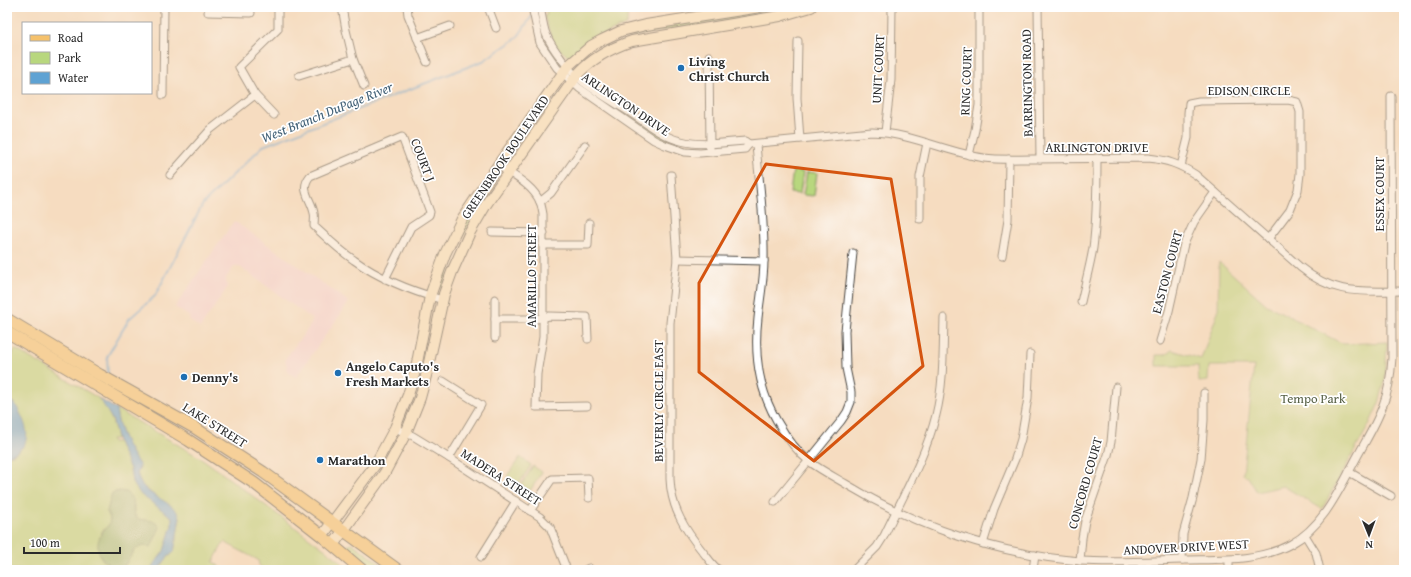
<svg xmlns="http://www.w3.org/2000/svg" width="1411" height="577" font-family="'Gentium Book Plus',serif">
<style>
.built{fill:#f6cfd9}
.green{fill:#b8d77e;stroke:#728154;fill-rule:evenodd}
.forest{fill:#92b86d;stroke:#5e724c}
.water{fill:#5ea2d3;stroke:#44667f}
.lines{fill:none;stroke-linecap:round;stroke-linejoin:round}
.stream{stroke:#5ea2d3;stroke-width:2}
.street-casing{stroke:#494641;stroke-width:9}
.secondary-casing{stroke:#494641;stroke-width:12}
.primary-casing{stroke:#494641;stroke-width:13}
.street{stroke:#fff;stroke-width:7}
.secondary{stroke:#fbe6c4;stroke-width:10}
.primary{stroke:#f5c16b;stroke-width:11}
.marked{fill:none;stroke:#d5540f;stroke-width:3;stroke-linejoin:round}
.poi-dot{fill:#1f6fb2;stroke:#fff;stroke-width:1.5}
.labels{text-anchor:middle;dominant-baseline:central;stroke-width:3.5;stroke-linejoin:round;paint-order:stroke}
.poi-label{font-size:13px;font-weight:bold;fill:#2b2b2b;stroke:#fff;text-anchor:start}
.street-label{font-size:13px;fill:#2b2b2b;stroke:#fff}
.park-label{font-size:13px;fill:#555f44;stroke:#fff}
.water-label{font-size:14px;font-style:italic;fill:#426177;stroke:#fff}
</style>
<rect width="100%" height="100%" fill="#fff"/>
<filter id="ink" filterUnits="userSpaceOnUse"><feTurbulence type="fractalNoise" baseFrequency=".025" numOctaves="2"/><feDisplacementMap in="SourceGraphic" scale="8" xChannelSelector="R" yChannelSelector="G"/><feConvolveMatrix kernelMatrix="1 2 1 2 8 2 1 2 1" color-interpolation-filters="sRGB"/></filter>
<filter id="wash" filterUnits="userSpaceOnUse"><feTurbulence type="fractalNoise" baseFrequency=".012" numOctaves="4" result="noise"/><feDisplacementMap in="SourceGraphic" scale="16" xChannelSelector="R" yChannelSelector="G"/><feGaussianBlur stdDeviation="0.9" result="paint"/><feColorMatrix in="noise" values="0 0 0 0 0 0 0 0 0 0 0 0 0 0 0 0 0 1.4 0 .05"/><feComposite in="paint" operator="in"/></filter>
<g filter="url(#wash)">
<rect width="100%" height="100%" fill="#f5dcc0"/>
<path class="built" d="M234 221 349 302 296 377 288 372 285 359 312 323 311 318 240 267H234L226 278 227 288 200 328 189 320 190 317 175 307Z"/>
<g class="green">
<path d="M545 7H628L627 24 590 41 570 56C553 50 549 31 544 15H547Z"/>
<path d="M770 10 729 20 653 32 631 37V36L677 24Z"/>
<path d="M608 104 680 144 698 147 699 149 697 150C660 145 638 125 608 104Z"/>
<path d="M793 170 803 172 800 194 790 193Z"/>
<path d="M807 172 817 173 814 196 803 195Z"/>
<path d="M492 182 495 185 469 224 459 244 442 287 438 285 455 242 470 215Z"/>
<path d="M1219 262 1267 305 1343 344 1387 342 1385 381 1379 403 1369 425 1322 509 1283 486 1257 492 1248 477 1243 474 1254 366H1209L1208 381 1199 382 1198 366H1156V355H1165L1172 350 1201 359 1218 312Z"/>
<path d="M15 349 98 398C109 409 114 424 117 439H111L113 442H118L130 469 132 482 172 517V525L164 551 150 570H7V456L13 455 19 412 14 403 7 400C7 380 6 368 15 349ZM120 491 134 506C133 513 135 517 141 521L143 546 135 549 125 565 116 569 108 565 101 558 102 531 109 525 110 518 107 512 112 493Z"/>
<path d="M116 409 204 460 339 560 348 570H264L259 565 258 560 224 542 213 562 219 566 218 570H158L167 558 174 552 180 517 143 486 140 482 137 473 140 466C128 449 118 430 116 409Z"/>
<path d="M520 457 531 465 519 484 507 476Z"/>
<path d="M533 466 542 472 530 491 521 485Z"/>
<path d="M352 543 389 570H372L348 551 347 547 349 544Z"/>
</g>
<path class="forest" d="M120 491 126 492 133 499C134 503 133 508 134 512 137 526 150 514 160 527L151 547 143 546 135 549 125 565 116 569C96 560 91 540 109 525L110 518 107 512 112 493Z"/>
<g class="water">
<path d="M98 398 116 409C118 430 128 449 140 466L137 473C138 476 139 480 140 482 149 498 173 500 180 517L174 552 167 558 158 570H150L164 551 172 525V517L141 495 132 482 130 469 118 442 113 421 103 404Z"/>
<path d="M7 400C15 402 17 407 20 413 30 432 31 449 7 456Z"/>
</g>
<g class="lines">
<path class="stream" d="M108 375 107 357 129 319 155 296 203 204 263 146 483 61 517 38 532 16"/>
</g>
</g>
<g filter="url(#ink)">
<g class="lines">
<defs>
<g id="street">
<path d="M342 7 346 30 353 59 364 86"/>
<path d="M407 7 408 15 427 62"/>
<path d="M488 7 496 28"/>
<path d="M532 7 540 43 557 68 579 88 654 140 665 145 685 152 700 153 745 149 749 144"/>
<path d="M540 7C542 16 543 26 546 34 552 48 570 72 583 82 598 93 615 103 631 113 647 124 663 137 681 141 701 146 724 143 745 141L749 144 872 132C910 133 946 152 984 158 1000 160 1016 159 1032 159 1071 159 1109 158 1148 158 1167 160 1179 164 1196 175L1300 267C1335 296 1361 291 1404 291"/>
<path d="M1038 7 1040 159"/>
<path d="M208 12 251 13"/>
<path d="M417 38 450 26"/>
<path d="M798 41 797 98 800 139"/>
<path d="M709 56 710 148"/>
<path d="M299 76 353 59"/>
<path d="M163 95 164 7"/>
<path d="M274 115 255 95 239 67 278 29V7"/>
<path d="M885 132 891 80 892 7"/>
<path d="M756 144C759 182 765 221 764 260 764 280 760 299 758 318 754 353 759 390 777 421 785 435 797 452 810 462 821 470 834 477 846 484 917 527 999 555 1081 561 1115 563 1148 561 1182 560 1219 559 1258 562 1291 544 1324 526 1340 488 1357 457 1366 440 1377 423 1383 405 1389 390 1391 374 1392 358L1391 96"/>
<path d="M969 155 975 130 979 105V7"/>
<path d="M498 165C512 175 533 185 540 202 542 206 542 210 543 214V337L537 374 536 407 587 406"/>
<path d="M1181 166 1188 138V113L1189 103 1199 101 1288 100 1297 102 1300 112V174L1298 190 1290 210 1268 239"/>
<path d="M170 175 210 130 255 95"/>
<path d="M671 175 677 259 670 323V479C671 508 685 530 703 552 708 558 713 566 719 570"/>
<path d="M540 202 551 193 585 145"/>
<path d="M920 219V177L927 143"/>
<path d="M492 232 544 233"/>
<path d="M543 245H588L589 223"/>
<path d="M1002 256 1008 220 1009 159"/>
<path d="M677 259 764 261"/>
<path d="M385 279 411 227 429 215 430 212 402 137 310 176C299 190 311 198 314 213 315 217 314 222 314 226 327 238 339 250 354 260 380 279 411 291 443 300"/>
<path d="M495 299V338"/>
<path d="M1081 302C1085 284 1090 266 1093 248 1097 218 1097 188 1097 158"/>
<path d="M495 319H536L549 316 587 317 588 339"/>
<path d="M1160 341 1169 311 1184 244 1194 222 1215 192"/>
<path d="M443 381 481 405 449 458"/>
<path d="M395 428 413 436 449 458 540 517 550 527 567 570"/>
<path d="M1349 472 1391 496"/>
<path d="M775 502 841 421 847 412 851 402V392L846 368 845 331 853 253"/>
<path d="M530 511 552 479 588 478 589 498"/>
<path d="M1305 535 1316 553 1320 570"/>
<path d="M983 544 994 509 1015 459 1021 439 1028 398 1030 354"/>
<path d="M481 557 516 501"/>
<path d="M1182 560 1183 534 1193 498 1201 459 1204 420V393"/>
<path d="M1229 560V570"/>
<path d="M1080 561 1082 538 1085 521 1108 455 1111 442 1116 387"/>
<path d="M585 570 589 568"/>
<path d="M854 570 877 547 884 536C902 498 926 456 936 415 944 384 943 350 944 318"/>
<path d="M1033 570 1035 555"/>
</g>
<g id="secondary">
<path d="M322 536 375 465 395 428 408 395 416 368 430 296 445 254 462 219 498 165 568 66 591 46 602 40 621 31 646 25 760 7"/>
<path d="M333 545 384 474 406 433 420 398 426 376 444 294 452 272 470 232 487 203 577 75C592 58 611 48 632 41L780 16 811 7"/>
</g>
<g id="primary">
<path d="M7 319 100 375 195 428 263 472 398 570"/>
<path d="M7 332 188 440 254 483 322 536 362 570"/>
</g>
</defs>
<use href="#street" class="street-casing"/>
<use href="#secondary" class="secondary-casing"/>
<use href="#primary" class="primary-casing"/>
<use href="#street" class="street"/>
<use href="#secondary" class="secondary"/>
<use href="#primary" class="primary"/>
</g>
</g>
<path d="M0 0H1411V577H0ZM766 164 891 179 923 366 814 461 699 372V283Z" fill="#f5dcc0" fill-opacity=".55" fill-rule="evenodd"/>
<path class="marked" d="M766 164 891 179 923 366 814 461 699 372V283Z"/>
<g class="poi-dot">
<circle cx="681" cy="68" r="4"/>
<circle cx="338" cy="373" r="4"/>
<circle cx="184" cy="377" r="4"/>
<circle cx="320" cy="460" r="4"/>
</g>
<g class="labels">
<g class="poi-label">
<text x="689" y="61">Living<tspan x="689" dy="15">Christ Church</tspan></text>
<text x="346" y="366">Angelo Caputo's<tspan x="346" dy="15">Fresh Markets</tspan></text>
<text x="192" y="377">Denny's</text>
<text x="328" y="460">Marathon</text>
</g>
<g class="street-label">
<text transform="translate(878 69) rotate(-87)">UNIT COURT</text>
<text transform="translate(966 81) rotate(-88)">RING COURT</text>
<text transform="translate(1027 83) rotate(-91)">BARRINGTON ROAD</text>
<text x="1249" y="90">EDISON CIRCLE</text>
<text transform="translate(626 104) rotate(34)">ARLINGTON DRIVE</text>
<text x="1097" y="147">ARLINGTON DRIVE</text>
<text transform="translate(505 157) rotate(-56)">GREENBROOK BOULEVARD</text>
<text transform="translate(423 160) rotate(69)">COURT J</text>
<text transform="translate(1379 194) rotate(-90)">ESSEX COURT</text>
<text transform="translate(1167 272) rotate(-75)">EASTON COURT</text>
<text transform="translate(531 276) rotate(-90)">AMARILLO STREET</text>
<text transform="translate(658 401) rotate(-90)">BEVERLY CIRCLE EAST</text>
<text transform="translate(215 425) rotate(32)">LAKE STREET</text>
<text transform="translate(501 477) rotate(33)">MADERA STREET</text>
<text transform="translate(1085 483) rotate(-74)">CONCORD COURT</text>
<text transform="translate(1186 547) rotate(-3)">ANDOVER DRIVE WEST</text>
</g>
<g class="park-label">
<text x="1313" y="398">Tempo Park</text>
</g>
<g class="water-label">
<text transform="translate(327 112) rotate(-22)">West Branch DuPage River</text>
</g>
</g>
<rect width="1411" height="577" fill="none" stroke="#fff" stroke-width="24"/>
<rect x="22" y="22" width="130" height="72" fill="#ffffff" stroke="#aaaaaa"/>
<rect x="30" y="35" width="20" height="6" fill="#f5c16b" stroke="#aaaaaa"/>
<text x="58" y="42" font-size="12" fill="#2b2b2b">Road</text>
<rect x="30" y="52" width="20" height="12" fill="#b8d77e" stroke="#aaaaaa"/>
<text x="58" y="62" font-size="12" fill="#2b2b2b">Park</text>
<rect x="30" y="72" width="20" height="12" fill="#5ea2d3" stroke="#aaaaaa"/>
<text x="58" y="82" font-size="12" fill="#2b2b2b">Water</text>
<g transform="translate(1369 535) rotate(179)" stroke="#ffffff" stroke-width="3" paint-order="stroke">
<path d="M0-3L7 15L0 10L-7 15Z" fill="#2b2b2b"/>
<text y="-6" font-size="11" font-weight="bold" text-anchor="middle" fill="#2b2b2b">N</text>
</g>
<path d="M24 547v6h96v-6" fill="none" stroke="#2b2b2b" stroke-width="2"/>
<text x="30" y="547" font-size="12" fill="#2b2b2b" stroke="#ffffff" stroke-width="3" paint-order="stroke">100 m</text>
</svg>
